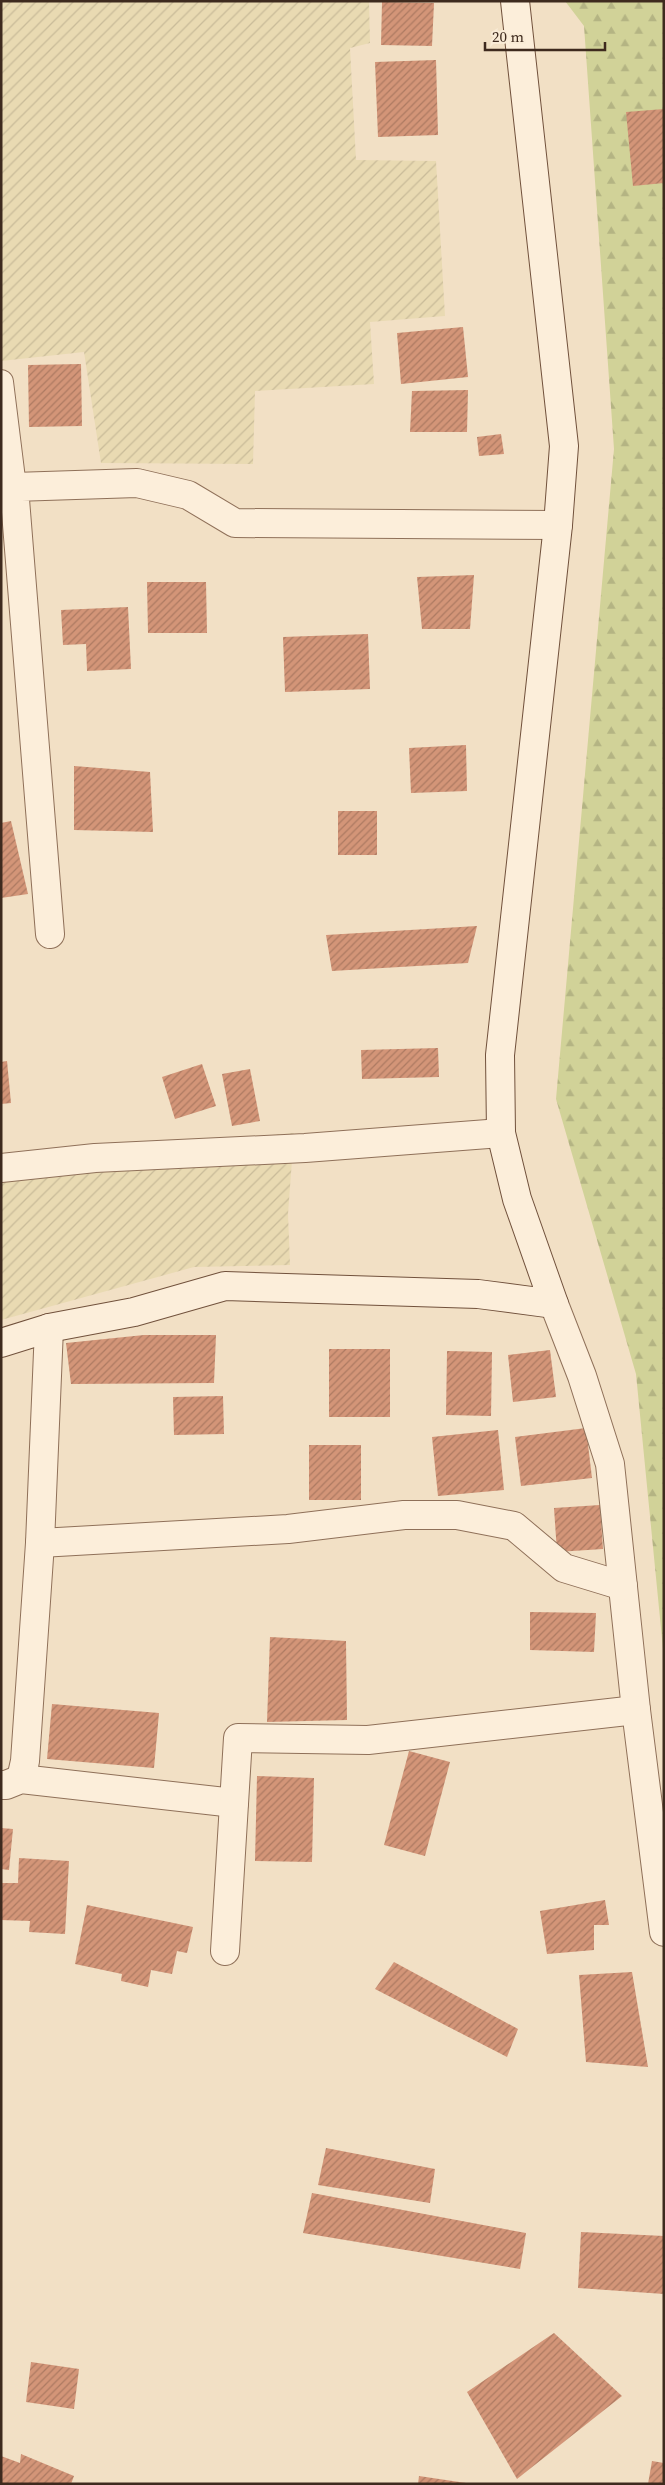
<svg xmlns="http://www.w3.org/2000/svg" width="665" height="2485" font-family="'Source Serif 4',serif">
<style>
.farmland{fill:url(#farmland-furrows)}
.forest{fill:url(#forest-firs)}
.building{fill:url(#building-hatch)}
.lines{fill:none;stroke-linecap:round;stroke-linejoin:round}
.lane-casing{stroke:#8f7059;stroke-width:26}
.street-casing{stroke:#8f7059;stroke-width:30}
.secondary-casing{stroke:#71513c;stroke-width:30}
.lane{stroke:#fceeda;stroke-width:24}
.street{stroke:#fceeda;stroke-width:28}
.secondary{stroke:#fceeda;stroke-width:28}
</style>
<defs>
<pattern id="farmland-furrows" width="10" height="10" patternUnits="userSpaceOnUse" patternTransform="scale(1.25)"><rect width="10" height="10" fill="#e9dab2"/><path d="M-1 1l2-2M0 10L10 0M9 11l2-2" fill="none" stroke="#c9bb99"/></pattern>
<pattern id="forest-firs" width="22" height="20" patternUnits="userSpaceOnUse" patternTransform="scale(1.25)"><rect width="22" height="20" fill="#d1d298"/><path d="M5 1l3.5 6h-7zM16 11l3.5 6h-7z" fill="#b4b483"/></pattern>
<pattern id="building-hatch" width="6" height="6" patternUnits="userSpaceOnUse" patternTransform="scale(1.25)"><rect width="6" height="6" fill="#d39578"/><path d="M-1 1l2-2M0 6l6-6M5 7l2-2" fill="none" stroke="#ad7a62"/></pattern>
</defs>
<rect width="100%" height="100%" fill="#f2e0c5"/>
<g class="farmland">
<path d="M1 1H369L370 43 350 48 356 160 436 161 445 316 370 322 374 384 255 391 253 464 101 463 84 352 1 361Z"/>
<path d="M294 1133 288 1214 290 1265 194 1267 1 1320V1159Z"/>
</g>
<path class="forest" d="M565 1H664V1659L636 1374 556 1099 614 449 584 26Z"/>
<g class="building">
<path d="M382 2 434 3 432 46 381 45Z"/>
<path d="M436 60 438 135 378 137 375 62Z"/>
<path d="M664 109V183L633 186 626 112Z"/>
<path d="M463 327 468 377 401 384 397 333Z"/>
<path d="M81 364 82 426 29 427 28 365Z"/>
<path d="M468 390 467 432H410L412 391Z"/>
<path d="M501 434 504 454 479 456 477 437Z"/>
<path d="M474 575 470 629H422L417 577Z"/>
<path d="M147 582H206L207 633H148Z"/>
<path d="M128 607 131 669 87 671 86 644 63 645 61 610Z"/>
<path d="M368 634 370 689 285 692 283 637Z"/>
<path d="M466 745 467 791 411 793 409 748Z"/>
<path d="M74 766 150 772 153 832 74 830Z"/>
<rect x="338" y="811" width="39" height="44"/>
<path d="M11 821 28 894 1 898V823Z"/>
<path d="M477 926 468 963 332 971 326 935Z"/>
<path d="M438 1048 439 1077 362 1079 361 1050Z"/>
<path d="M7 1061 11 1103 1 1104V1062Z"/>
<path d="M202 1064 216 1106 175 1119 162 1077Z"/>
<path d="M250 1069 260 1121 232 1126 222 1074Z"/>
<path d="M144 1335H216L214 1383 71 1384 66 1343Z"/>
<rect x="329" y="1349" width="61" height="68"/>
<path d="M550 1350 556 1397 513 1402 508 1355Z"/>
<path d="M447 1351 492 1352 491 1416 446 1415Z"/>
<path d="M223 1396 224 1434 174 1435 173 1397Z"/>
<path d="M586 1428 592 1478 521 1486 515 1437Z"/>
<path d="M498 1430 504 1490 438 1496 432 1437Z"/>
<rect x="309" y="1445" width="52" height="55"/>
<path d="M600 1505 603 1549 557 1552 554 1508Z"/>
<path d="M530 1612 596 1613 594 1652 530 1650Z"/>
<path d="M270 1637 346 1641 347 1720 267 1722Z"/>
<path d="M52 1704 159 1713 154 1768 47 1759Z"/>
<path d="M409 1751 450 1762 425 1856 384 1845Z"/>
<path d="M257 1776 314 1778 312 1862 255 1861Z"/>
<path d="M1 1828 13 1829 9 1870 1 1869Z"/>
<path d="M19 1858 69 1861 65 1934 29 1932 30 1921 1 1920V1883H18Z"/>
<path d="M605 1900 609 1925H594V1950L547 1954 540 1911Z"/>
<path d="M87 1905 193 1927 187 1953 177 1951 172 1974 151 1970 148 1987 121 1981 122 1974 75 1964Z"/>
<path d="M394 1962 518 2029 507 2057 375 1989Z"/>
<path d="M632 1972 648 2067 586 2062 579 1975Z"/>
<path d="M326 2148 435 2169 430 2203 318 2185Z"/>
<path d="M312 2193 526 2233 520 2269 303 2233Z"/>
<path d="M581 2232 664 2236V2294L578 2288Z"/>
<path d="M554 2333 622 2396 517 2479 467 2392Z"/>
<path d="M31 2362 79 2369 74 2409 26 2402Z"/>
<path d="M21 2454 74 2476 71 2484H1V2456L20 2463Z"/>
<path d="M652 2461 664 2463V2484H648Z"/>
<path d="M419 2476 466 2483V2484H418Z"/>
</g>
<g class="lines">
<defs>
<path id="lane" d="M1 382 14 487"/>
<g id="street">
<path d="M50 934 14 487 137 483 188 495 235 523 558 525"/>
<path d="M1 1168 95 1158 305 1148 501 1133"/>
<path d="M554 1304 582 1376 610 1464 636 1710 664 1932"/>
<path d="M40 1543 288 1529 404 1515H457L514 1526 564 1568 623 1586"/>
<path d="M21 1779 25 1761 40 1543 49 1328"/>
<path d="M1 1785H6L21 1779 234 1803"/>
<path d="M225 1951 238 1738 368 1740 636 1710"/>
</g>
<path id="secondary" d="M1 1343 49 1328 134 1312 225 1286 478 1294 554 1304 517 1199 501 1133 500 1055 558 525 564 446 515 1"/>
</defs>
<use href="#lane" class="lane-casing"/>
<use href="#street" class="street-casing"/>
<use href="#secondary" class="secondary-casing"/>
<use href="#lane" class="lane"/>
<use href="#street" class="street"/>
<use href="#secondary" class="secondary"/>
</g>
<rect width="665" height="2485" fill="none" stroke="#3e2a1e" stroke-width="5"/>
<path d="M485 42v8h120v-8" fill="none" stroke="#3e2a1e" stroke-width="2.5"/>
<text x="492" y="42" font-size="15" fill="#3e2a1e" stroke="#f9ebd6" stroke-width="4" paint-order="stroke">20 m</text>
</svg>
